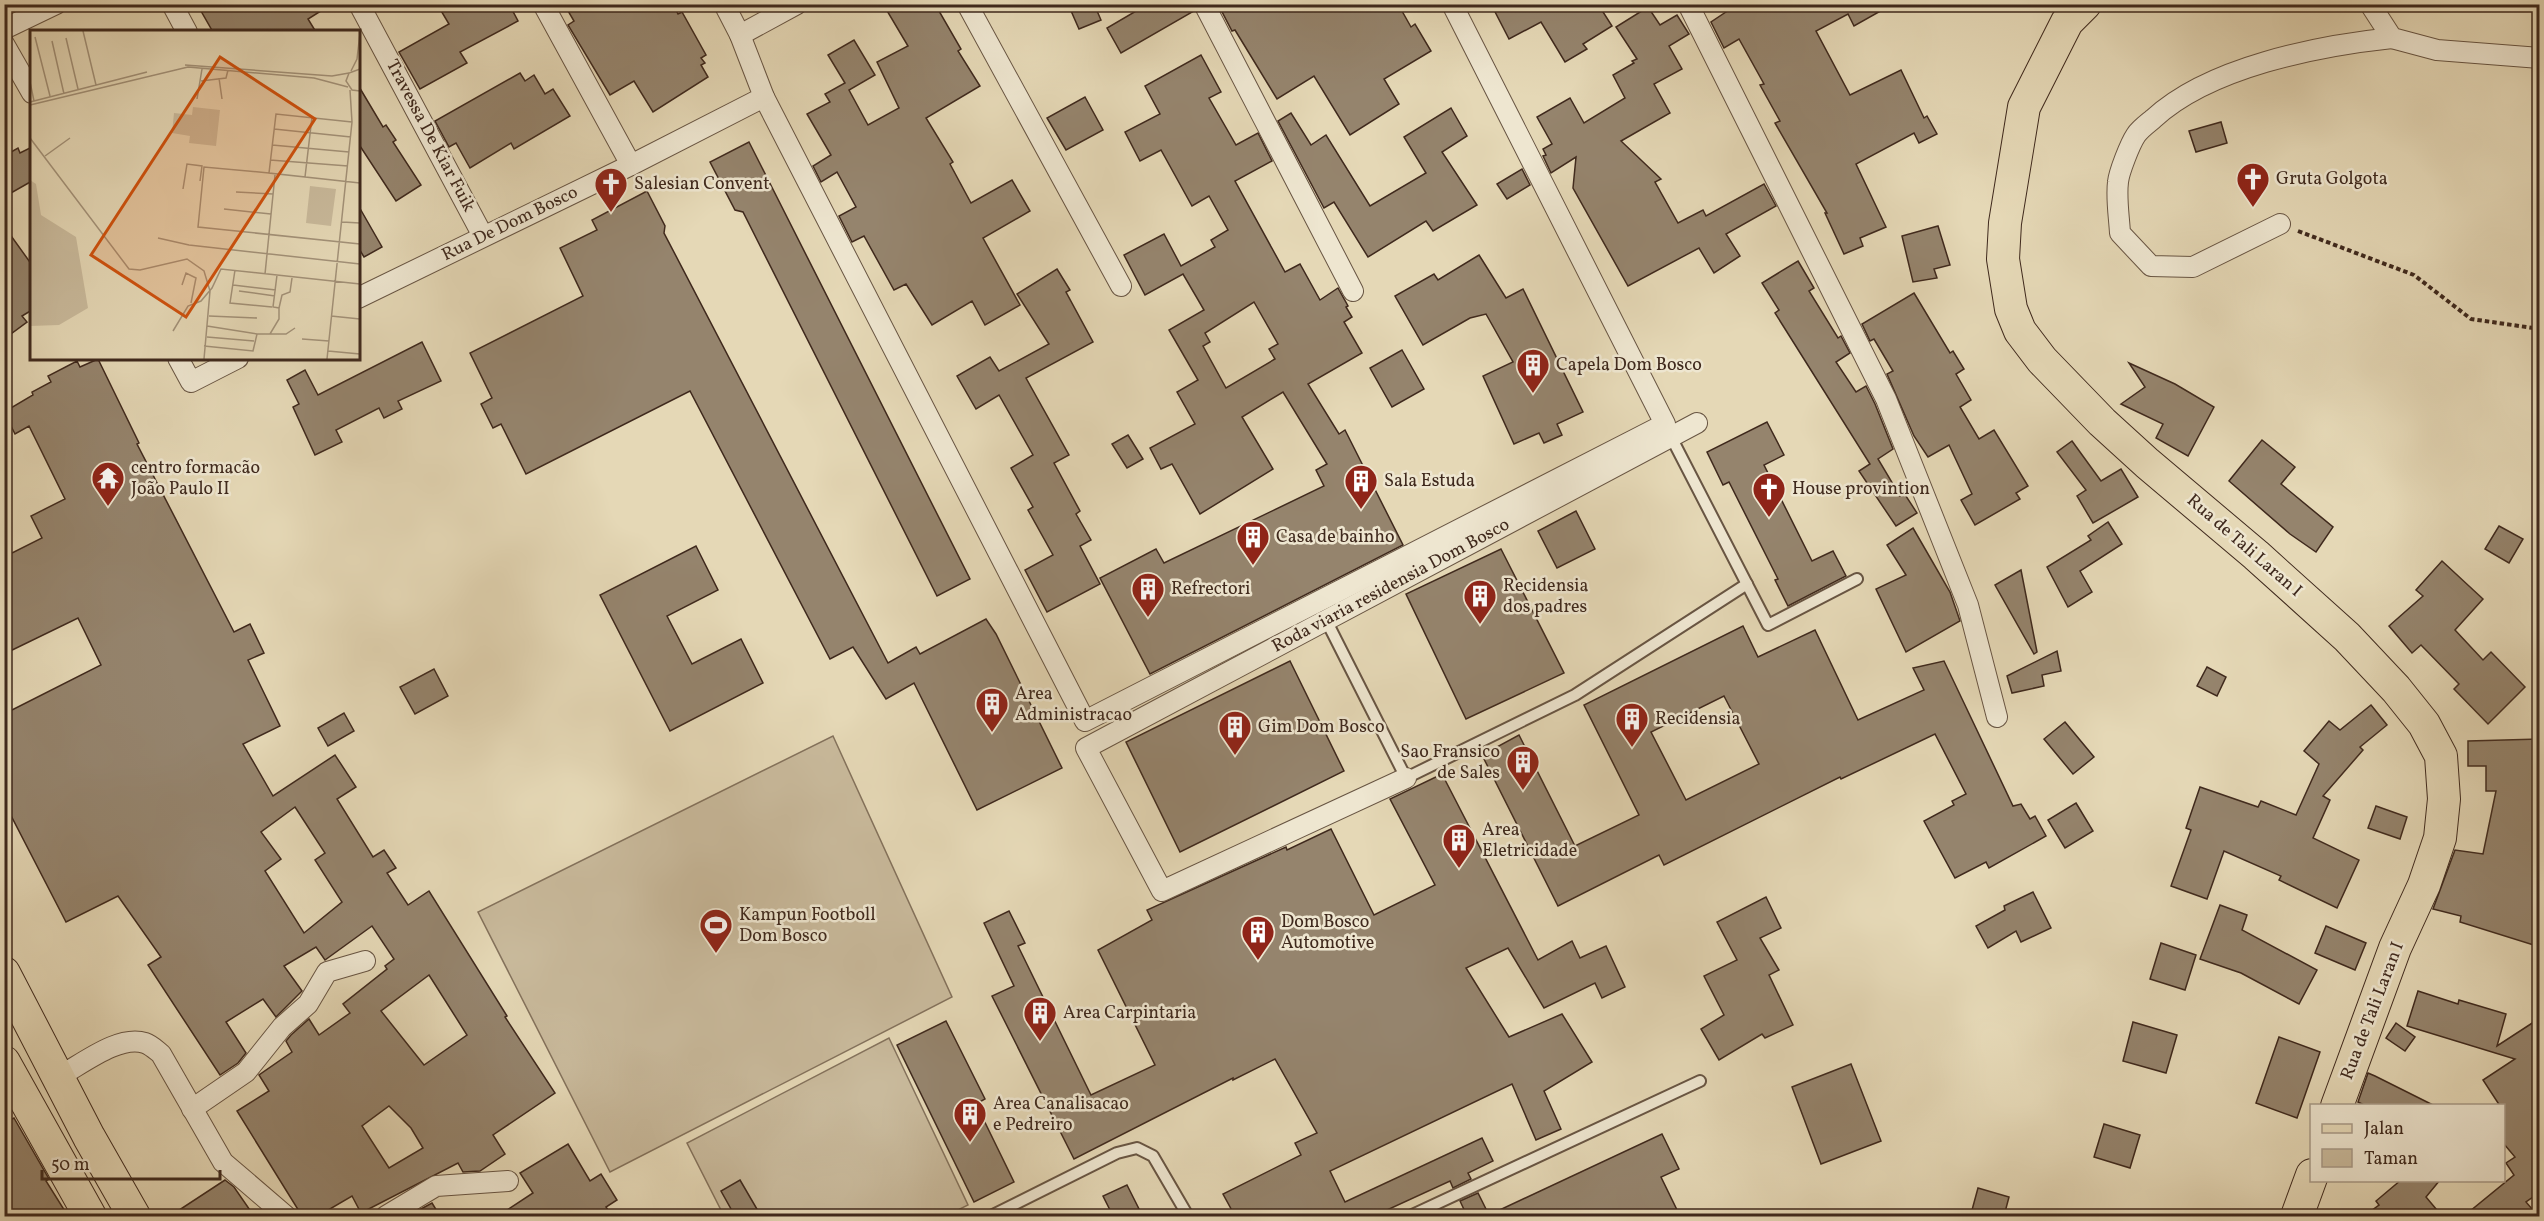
<svg xmlns="http://www.w3.org/2000/svg" width="2544" height="1221" font-family="Vollkorn,serif">
<style>
.green{fill:#c9ba9c;stroke:#84725c;stroke-width:1.5}
.building{fill:#95846d;stroke:#3f291d;stroke-width:1.5;fill-rule:evenodd}
.lines{fill:none;stroke-linecap:round;stroke-linejoin:round}
.lane-casing{stroke:#685543;stroke-width:14}
.street-casing{stroke:#685543;stroke-width:22}
.primary-casing{stroke:#3f291d;stroke-width:34}
.path{stroke:#3f291d;stroke-width:4;stroke-dasharray:4.5 3;stroke-linecap:butt}
.lane{stroke:#eee6d0;stroke-width:10}
.street{stroke:#eee6d0;stroke-width:20}
.primary{stroke:#e5d8b6;stroke-width:32}
.labels{text-anchor:middle;dominant-baseline:central;stroke-width:5;stroke-linejoin:round;paint-order:stroke}
.street-label{font-size:18px;fill:#3f291d;stroke:#eee6d0}
.poi-label{font-size:18px;fill:#3f291d;stroke:#eee6d0;text-anchor:start}
.inset-road{fill:none;stroke:#a39279;stroke-width:1.5}
.view{fill:#cf520f;fill-opacity:0.15;stroke:#cf520f;stroke-width:3}
.inset-edge{fill:none;stroke:#3f291d;stroke-width:3}
</style>
<rect width="100%" height="100%" fill="#e5d8b6"/>
<filter id="stains"><feTurbulence type="fractalNoise" baseFrequency=".00333" numOctaves="4"/><feColorMatrix values="0 0 0 0 .2 0 0 0 0 .09 0 0 0 0 .02 0 0 0 .5 -.17"/></filter>
<radialGradient id="worn" r=".72"><stop offset=".6" stop-color="#630" stop-opacity="0"/><stop offset="1" stop-color="#630" stop-opacity=".3"/></radialGradient>
<g class="green">
<path d="M833 736 952 997 610 1172 478 912Z"/>
<path d="M889 1038 968 1205 946 1216H724L687 1143Z"/>
</g>
<g class="building">
<path d="M197 4H332L308 19 316 32H213Z"/>
<path d="M437 4H509L518 21 460 52 467 63 420 89 399 52 449 24Z"/>
<path d="M564 4H673L678 14 682 12 706 55 701 58 705 63 701 65 708 77 653 112 634 81 610 95 568 25 574 21Z"/>
<path d="M883 4H935L961 49 958 51 980 86 926 118 953 162 950 164 971 203 1012 180 1030 211 983 238 1020 305 985 325 972 301 932 325 906 284 894 290 864 236 852 242 839 216 856 207 837 172 821 182 813 166 831 155 807 114 830 102 825 94 845 83 828 55 854 40 875 75 849 90 868 125 899 108 877 62 908 46Z"/>
<path d="M1068 4H1094L1101 20 1079 29Z"/>
<path d="M1148 4H1192L1194 11 1121 53 1107 28Z"/>
<path d="M1218 4H1398L1411 27 1415 24 1431 51 1384 79 1399 104 1350 135 1314 76 1277 99 1235 30 1232 31Z"/>
<path d="M1491 4H1598L1612 26 1583 44 1587 49 1565 62 1541 22 1509 39Z"/>
<path d="M1738 4H1893L1854 26 1848 14 1816 31 1850 95 1901 70 1924 118 1927 116 1937 134 1919 143 1914 133 1856 164 1886 227 1860 238 1863 246 1844 254 1825 213H1827L1775 123 1780 121 1760 85 1764 84 1739 39 1724 48 1711 22Z"/>
<path d="M1648 7 1660 25 1677 15 1689 34 1669 46 1682 69 1654 84 1670 113 1621 141 1661 179 1655 182 1678 223 1703 210 1706 216 1764 184 1776 206 1726 234 1740 256 1714 273 1699 248 1628 286 1573 188 1576 157 1551 173 1543 156 1546 155 1543 149 1552 144 1537 117 1570 98 1584 123 1625 98 1613 75 1634 63 1632 61 1637 59 1616 27Z"/>
<path d="M1201 55 1221 92 1209 98 1236 145 1258 133 1272 161 1235 181 1285 272 1300 264 1320 300 1338 288 1348 306 1346 307 1352 317 1344 322 1362 353 1308 384 1339 434 1345 430 1403 545 1150 674 1100 578 1156 549 1164 563 1324 486 1316 470 1327 464 1283 392 1242 417 1273 469 1200 514 1172 464 1161 469 1150 448 1195 424 1177 392 1198 380 1169 330 1204 310 1183 274 1145 295 1124 255 1164 234 1181 266 1215 247 1211 240 1228 230 1209 196 1192 206 1161 150 1140 161 1125 132 1160 114 1145 86ZM1254 302 1278 344 1269 349 1275 359 1226 388 1203 346 1210 342 1205 333Z"/>
<path d="M520 73 525 81 534 75 545 94 553 89 570 116 514 149 511 143 470 168 456 143 449 147 435 121Z"/>
<path d="M358 85 383 127 386 125 396 140 393 142 421 185 396 201 358 143Z"/>
<path d="M1085 97 1103 130 1066 150 1047 118Z"/>
<path d="M1451 108 1467 136 1442 152 1477 205 1433 231 1426 221 1368 257 1334 202 1324 208 1278 121 1291 113 1311 145 1326 135 1370 206 1426 173 1404 137Z"/>
<path d="M2221 122 2227 143 2196 152 2189 131Z"/>
<path d="M749 142 970 579 937 596 743 212 735 210 710 162Z"/>
<path d="M32 147V181L4 197V156L18 148 20 153Z"/>
<path d="M1522 169 1530 185 1507 199 1497 184Z"/>
<path d="M647 191 665 226 664 233 888 663 916 647 920 654 986 619 996 634 1062 768 977 810 914 683 886 699 853 647 830 659 690 391 526 474 501 424 493 428 481 404 492 398 470 353 583 296 560 248 597 230 592 220Z"/>
<path d="M358 205 382 247 364 257 358 247Z"/>
<path d="M4 226 32 265V310L22 316 27 322 4 339Z"/>
<path d="M1938 226 1950 265 1934 269 1937 278 1913 282 1902 236Z"/>
<path d="M1479 255 1506 298 1523 289 1583 412 1557 424 1562 435 1544 443 1539 433 1514 444 1483 376 1513 362 1486 314 1470 318 1423 345 1395 296 1434 274 1438 280Z"/>
<path d="M1798 261 1814 288 1809 291 1838 338 1841 336 1850 353 1836 362 1856 392 1866 386 1875 404 1893 449 1878 459 1900 496 1904 493 1917 513 1896 526 1859 471 1870 464 1775 313 1779 310 1762 283Z"/>
<path d="M1057 269 1070 290 1066 292 1093 342 1026 378 1069 455 1054 463 1080 511 1076 514 1091 540 1080 546 1100 584 1047 612 1025 570 1053 555 1028 510 1033 507 1011 468 1033 455 999 395 976 409 957 376 990 357 999 371 1049 344 1017 294Z"/>
<path d="M1914 293 1950 353 1953 351 1964 369 1956 374 1971 400 1960 407 1979 439 1994 430 2028 486 2016 493 2020 499 1975 525 1961 500 1972 494 1949 445 1928 457 1914 436 1887 374 1893 371 1874 339 1870 341 1862 324Z"/>
<path d="M422 342 441 381 398 401 402 409 384 418 379 408 336 430 342 442 315 455 293 407 299 404 287 380 305 370 318 395Z"/>
<path d="M1402 350 1424 389 1392 407 1370 368Z"/>
<path d="M98 359 139 443 137 444 234 632 250 624 264 653 248 660 280 726 243 744 273 796 335 755 356 787 337 799 373 857 384 850 396 868 387 873 408 905 429 891 507 1016 505 1017 555 1093 493 1135 505 1154 480 1171 463 1172 458 1163 361 1213 352 1196 318 1216H302L237 1111 269 1091 259 1075 292 1052 286 1041 291 1035 309 1019 319 1035 350 1013 343 1004 387 969 385 966 394 959 372 926 325 960 316 947 284 966 302 991 276 1017 263 999 226 1022 246 1053 238 1063 220 1075 148 965 161 957 118 896 66 922 4 802V714L101 665 78 618 4 654V557L42 538 31 516 65 499 29 426 15 434 4 412 33 395 32 392 51 382 48 376 77 361 80 367ZM295 807 325 853 315 860 342 902 304 933 265 871 281 859 261 832ZM429 975 467 1035 424 1065 381 1011ZM389 1106 411 1128 423 1148 389 1168 362 1126Z"/>
<path d="M2129 363 2175 384 2214 407 2188 456 2156 438 2163 424 2121 404 2145 387Z"/>
<path d="M1767 422 1784 455 1764 465 1812 561 1833 551 1846 576 1788 606 1775 580 1778 579 1729 482 1723 485 1707 452Z"/>
<path d="M1128 435 1143 459 1127 468 1112 444Z"/>
<path d="M2262 440 2295 467 2281 484 2333 527 2316 552 2290 534 2229 481Z"/>
<path d="M2072 441 2101 481 2121 469 2138 497 2093 523 2077 496 2086 490 2057 452Z"/>
<path d="M1576 511 1595 549 1557 568 1538 531Z"/>
<path d="M2108 522 2122 544 2080 571 2092 592 2068 607 2047 567 2091 540 2088 536Z"/>
<path d="M2499 526 2523 539 2509 563 2485 549Z"/>
<path d="M1913 528 1950 592 1960 621 1906 652 1876 589 1906 575 1887 545Z"/>
<path d="M696 546 718 590 667 616 692 664 741 639 763 683 670 731 600 595Z"/>
<path d="M1501 549 1564 673 1466 719 1406 594Z"/>
<path d="M2442 561 2483 599 2455 630 2483 660 2491 652 2525 687 2488 724 2454 689 2459 684 2421 645 2412 653 2389 626 2423 596 2416 590Z"/>
<path d="M2021 570 2037 652 2034 654 1995 585Z"/>
<path d="M1743 626 1758 657 1815 630 1858 720 1924 690 1913 668 1944 661 2013 806 2021 804 2030 819 2035 816 2046 836 1989 868 1986 862 1955 878 1924 821 1954 805 1952 801 1966 794 1935 734 1841 779 1840 777 1664 865 1659 855 1558 906 1482 755 1519 735 1575 846 1639 815 1584 705ZM1724 696 1759 764 1686 800 1651 732Z"/>
<path d="M2057 651 2061 671 2042 675 2044 686 2012 693 2007 676Z"/>
<path d="M1290 661 1344 771 1180 852 1126 742Z"/>
<path d="M2207 667 2226 677 2217 696 2197 686Z"/>
<path d="M434 669 448 696 415 714 400 687Z"/>
<path d="M2371 705 2387 725 2360 747 2363 750 2323 796 2330 800 2313 838 2359 860 2337 908 2279 880 2281 876 2224 851 2207 899 2171 886 2191 830 2186 828 2200 787 2258 807 2261 801 2296 815 2319 764 2304 751 2329 721 2340 730Z"/>
<path d="M344 713 354 731 328 746 318 728Z"/>
<path d="M2065 722 2094 757 2073 774 2044 739Z"/>
<path d="M2540 739V947L2460 922 2461 916 2433 909 2455 850 2483 854 2496 791H2486V766H2468V741Z"/>
<path d="M1442 774 1538 960 1572 941 1580 958 1606 946 1625 987 1602 998 1595 983 1544 1008 1508 948 1466 968 1509 1037 1562 1014 1592 1062 1544 1091 1561 1129 1536 1140 1512 1084 1330 1171 1345 1202 1482 1138 1493 1161 1468 1173 1471 1179 1453 1188 1450 1181 1374 1216H1235L1223 1194 1301 1155 1295 1143 1317 1133 1275 1059 1233 1080V1078L1074 1159 992 996 1014 986 984 923 1009 911 1025 943 1018 946 1091 1095 1155 1065 1098 950 1152 920 1147 910 1286 847 1287 850 1331 829 1374 915 1435 885 1390 799Z"/>
<path d="M2076 803 2093 831 2065 848 2048 820Z"/>
<path d="M2376 806 2407 817 2400 839 2368 828Z"/>
<path d="M2033 892 2051 928 2021 942 2016 931 1988 948 1976 926 2005 910 2004 906Z"/>
<path d="M1766 897 1781 928 1760 938 1779 970 1769 975 1793 1025 1765 1038 1762 1034 1719 1060 1701 1029 1724 1015 1704 976 1737 960 1717 922Z"/>
<path d="M2220 905 2247 915 2242 930 2317 970 2299 1004 2241 973 2200 959Z"/>
<path d="M2326 926 2366 943 2355 970 2315 953Z"/>
<path d="M2161 943 2196 955 2185 990 2150 979Z"/>
<path d="M2418 991 2458 1004 2459 1000 2506 1014 2497 1046 2540 1018V1192L2526 1202 2538 1216H2464L2514 1175 2506 1163 2515 1157 2504 1144V1106H2500L2483 1080 2515 1059 2407 1026Z"/>
<path d="M946 1021 985 1099 976 1104 1014 1182 974 1202 897 1045Z"/>
<path d="M2133 1022 2177 1035 2166 1073 2123 1061Z"/>
<path d="M2396 1023 2415 1037 2405 1051 2386 1038Z"/>
<path d="M2279 1037 2320 1052 2297 1118 2256 1103Z"/>
<path d="M1851 1064 1881 1141 1821 1164 1792 1087Z"/>
<path d="M2368 1073 2375 1076 2435 1106H2366L2358 1102Z"/>
<path d="M14 1118 49 1179 46 1181 68 1216H4V1123Z"/>
<path d="M2104 1124 2140 1135 2130 1168 2094 1157Z"/>
<path d="M1662 1134 1679 1169 1661 1177 1680 1216H1467L1460 1201 1478 1193 1489 1215Z"/>
<path d="M568 1144 590 1181 601 1174 617 1200 606 1207 612 1216H498L533 1193 520 1173Z"/>
<path d="M225 1180 234 1187 254 1216H170Z"/>
<path d="M740 1180 761 1216H735L721 1191Z"/>
<path d="M2401 1180H2440L2426 1197 2442 1216H2364L2379 1205 2376 1201Z"/>
<path d="M1127 1185 1139 1209 1123 1216H1113L1103 1196Z"/>
<path d="M1978 1188 2009 1197 2004 1216H1994L1972 1210Z"/>
<path d="M432 1203 440 1216H408Z"/>
</g>
<g class="lines">
<defs>
<g id="lane">
<path d="M1669 433 1768 625 1857 579"/>
<path d="M1325 618 1406 778 1575 695 1747 584"/>
<path d="M991 1216 1117 1153 1137 1148 1153 1156 1188 1216"/>
<path d="M1410 1216 1700 1081"/>
</g>
<g id="street">
<path d="M172 4 187 32"/>
<path d="M359 4 483 236"/>
<path d="M543 4 631 165"/>
<path d="M967 4 1121 286"/>
<path d="M1204 4 1353 291"/>
<path d="M1688 4 1886 399 1968 605 1997 717"/>
<path d="M2370 4 2392 38 2437 50 2540 58"/>
<path d="M4 29 56 4"/>
<path d="M740 35 797 4"/>
<path d="M4 44 32 93"/>
<path d="M764 97 1085 721 1665 424 1452 4"/>
<path d="M2280 224 2193 267 2151 266 2120 233C2119 216 2116 198 2118 182 2119 172 2130 144 2136 135 2140 129 2147 124 2153 119 2209 67 2317 46 2392 38"/>
<path d="M358 298 631 165 764 97 740 35 724 4"/>
<path d="M178 358 191 382 238 358"/>
<path d="M1406 778 1162 891 1086 748 1697 423"/>
<path d="M58 1077C81 1065 119 1034 145 1043 151 1045 156 1050 161 1054L223 1162 286 1216"/>
<path d="M192 1109 246 1072 282 1027 308 1004 327 972 365 961"/>
<path d="M386 1216 436 1186 508 1181"/>
</g>
<g id="primary">
<path d="M2085 4 2067 22 2024 107 2005 223 2003 259 2011 309 2020 331 2042 360 2102 422 2147 463 2256 555 2347 637 2396 689 2424 724 2441 756 2444 799 2440 838 2424 885 2395 948 2337 1106"/>
<path d="M4 973 89 1137 134 1216"/>
<path d="M4 1062 90 1216"/>
<path d="M2297 1216 2312 1175"/>
</g>
</defs>
<use href="#lane" class="lane-casing"/>
<use href="#street" class="street-casing"/>
<use href="#primary" class="primary-casing"/>
<path class="path" d="M2298 231 2414 275 2471 319 2540 329"/>
<use href="#lane" class="lane"/>
<use href="#street" class="street"/>
<use href="#primary" class="primary"/>
</g>
<defs>
<symbol id="church-pin" viewBox="-11 -11 22 30"><path d="M0 17L-7.5 6A9.5 9.5 0 1 1 7.5 6Z" fill="#8f2418" stroke="#eee6d0"/><path d="M-1.2-6h2.4v3.5h3.3v2.4h-3.3V6h-2.4V-.1h-3.3v-2.4h3.3Z" fill="#fff"/></symbol>
<symbol id="building-pin" viewBox="-11 -11 22 30"><path d="M0 17L-7.5 6A9.5 9.5 0 1 1 7.5 6Z" fill="#8f2418" stroke="#eee6d0"/><path d="M-4-6H4V6H1V3H-1V6H-4ZM-2.5-4.3h1.7v1.8h-1.7ZM.8-4.3h1.7v1.8H.8ZM-2.5-1h1.7V.8h-1.7ZM.8-1h1.7V.8H.8Z" fill="#fff"/></symbol>
<symbol id="temple-pin" viewBox="-11 -11 22 30"><path d="M0 17L-7.5 6A9.5 9.5 0 1 1 7.5 6Z" fill="#8f2418" stroke="#eee6d0"/><path d="M0-6L5-2H3V0L6.5 2.5H4V6H1.5V3h-3V6H-4V2.5H-6.5L-3 0V-2H-5Z" fill="#fff"/></symbol>
<symbol id="stadium-pin" viewBox="-11 -11 22 30"><path d="M0 17L-7.5 6A9.5 9.5 0 1 1 7.5 6Z" fill="#8f2418" stroke="#eee6d0"/><path d="M0-5a6.5 5 0 1 0 0 10a6.5 5 0 1 0 0-10ZM-3.5-1.8h7v3.6h-7Z" fill="#fff"/></symbol>
</defs>
<g fill-rule="evenodd">
<use href="#church-pin" x="2234" y="160" width="38" height="52"/>
<use href="#church-pin" x="592" y="165" width="38" height="52"/>
<use href="#building-pin" x="1514" y="346" width="38" height="52"/>
<use href="#temple-pin" x="89" y="459" width="38" height="52"/>
<use href="#building-pin" x="1342" y="462" width="38" height="52"/>
<use href="#church-pin" x="1750" y="470" width="38" height="52"/>
<use href="#building-pin" x="1234" y="518" width="38" height="52"/>
<use href="#building-pin" x="1129" y="570" width="38" height="52"/>
<use href="#building-pin" x="1461" y="577" width="38" height="52"/>
<use href="#building-pin" x="973" y="685" width="38" height="52"/>
<use href="#building-pin" x="1613" y="700" width="38" height="52"/>
<use href="#building-pin" x="1216" y="708" width="38" height="52"/>
<use href="#building-pin" x="1504" y="743" width="38" height="52"/>
<use href="#building-pin" x="1440" y="821" width="38" height="52"/>
<use href="#stadium-pin" x="697" y="906" width="38" height="52"/>
<use href="#building-pin" x="1239" y="913" width="38" height="52"/>
<use href="#building-pin" x="1021" y="994" width="38" height="52"/>
<use href="#building-pin" x="951" y="1095" width="38" height="52"/>
</g>
<g class="labels">
<g class="street-label">
<text transform="translate(430 136) rotate(62)">Travessa De Kiar Fuik</text>
<text transform="translate(510 224) rotate(-26)">Rua De Dom Bosco</text>
<text transform="translate(2244 546) rotate(41)">Rua de Tali Laran I</text>
<text transform="translate(1391 586) rotate(-28)">Roda viaria residensia Dom Bosco</text>
<text transform="translate(2373 1011) rotate(-69)">Rua de Tali Laran I</text>
</g>
<g class="poi-label">
<text x="2276" y="179">Gruta Golgota</text>
<text x="634" y="184">Salesian Convent</text>
<text x="1556" y="365">Capela Dom Bosco</text>
<text x="131" y="468">centro formacão<tspan x="131" dy="21">João Paulo II</tspan></text>
<text x="1384" y="481">Sala Estuda</text>
<text x="1792" y="489">House provintion</text>
<text x="1276" y="537">Casa de bainho</text>
<text x="1503" y="586">Recidensia<tspan x="1503" dy="21">dos padres</tspan></text>
<text x="1171" y="589">Refrectori</text>
<text x="1015" y="694">Area<tspan x="1015" dy="21">Administracao</tspan></text>
<text x="1655" y="719">Recidensia</text>
<text x="1258" y="727">Gim Dom Bosco</text>
<text x="1500" y="752" text-anchor="end">Sao Fransico<tspan x="1500" dy="21">de Sales</tspan></text>
<text x="1482" y="830">Area<tspan x="1482" dy="21">Eletricidade</tspan></text>
<text x="739" y="915">Kampun Footboll<tspan x="739" dy="21">Dom Bosco</tspan></text>
<text x="1281" y="922">Dom Bosco<tspan x="1281" dy="21">Automotive</tspan></text>
<text x="1063" y="1013">Area Carpintaria</text>
<text x="993" y="1104">Area Canalisacao<tspan x="993" dy="21">e Pedreiro</tspan></text>
</g>
</g>
<g transform="translate(30 30)">
<rect width="330" height="330" fill="#e5d8b6"/>
<path d="M163 77 190 80 186 116 159 113 160 106 142 103 144 83 162 85ZM0 150 6 154 11 185 46 207 58 278 29 295 0 296ZM280 156 306 159 301 196 276 193Z" fill="#c9ba9c"/>
<path class="inset-road" d="M53 1 66 55M5 7 20 66M36 8 48 59M22 11 34 64M155 35 302 46 319 43M330 39 319 43 316 51 322 60 330 61M321 41 327 29 330 3M189 48 192 69M171 51 196 48 198 40M0 52 4 71M167 69 172 39M0 72 117 42M0 75 158 37 284 48 318 57M322 92 246 84 239 143 330 153M244 99 321 107M0 108 99 239 110 240 157 229 174 241 180 261 174 329M242 115 319 122M15 126 40 108M240 130 318 136M239 143 174 137 168 197 330 214M275 147 282 87M153 159 157 134 172 136 170 151M206 162 243 164M194 179 241 184M312 192 330 193M128 208 159 215 330 234M205 240 200 273 242 277M235 244 245 145M152 255 156 243 166 248 161 273M203 255 246 260M209 261 245 266M249 278 252 265 260 262 262 248M179 286 227 288M301 286 330 289M177 296 227 304M143 301 158 276 171 271 182 258 191 239 330 254M240 304H256L265 298M177 307 224 311M272 309 299 311M174 316 223 321 227 304H240L249 289V278L243 277 247 245M298 321 330 324M297 329 322 92 320 60"/>
<path class="view" d="M190 27 285 89 156 287 61 225Z"/>
<rect width="330" height="330" class="inset-edge"/>
</g>
<rect width="2544" height="1221" fill="none" stroke="#e5d8b6" stroke-width="24"/>
<rect x="6" y="6" width="2532" height="1209" fill="none" stroke="#3f291d" stroke-width="3"/>
<rect x="12" y="12" width="2520" height="1197" fill="none" stroke="#3f291d" stroke-width="1.5"/>
<rect x="2310" y="1104" width="195" height="78" fill="#eee6d0" stroke="#a89a88" stroke-width="1.5"/>
<rect x="2322" y="1124" width="30" height="9" fill="#e5d8b6" stroke="#a89a88" stroke-width="1.5"/>
<text x="2364" y="1134" font-size="18" fill="#3f291d">Jalan</text>
<rect x="2322" y="1149" width="30" height="18" fill="#c9ba9c" stroke="#a89a88" stroke-width="1.5"/>
<text x="2364" y="1164" font-size="18" fill="#3f291d">Taman</text>
<path d="M42 1170v9h178v-9" fill="none" stroke="#3f291d" stroke-width="3"/>
<text x="51" y="1170" font-size="18" fill="#3f291d" stroke="#eee6d0" stroke-width="4.5" paint-order="stroke">50 m</text>
<rect width="100%" height="100%" filter="url(#stains)"/>
<rect width="100%" height="100%" fill="url(#worn)"/>
</svg>
